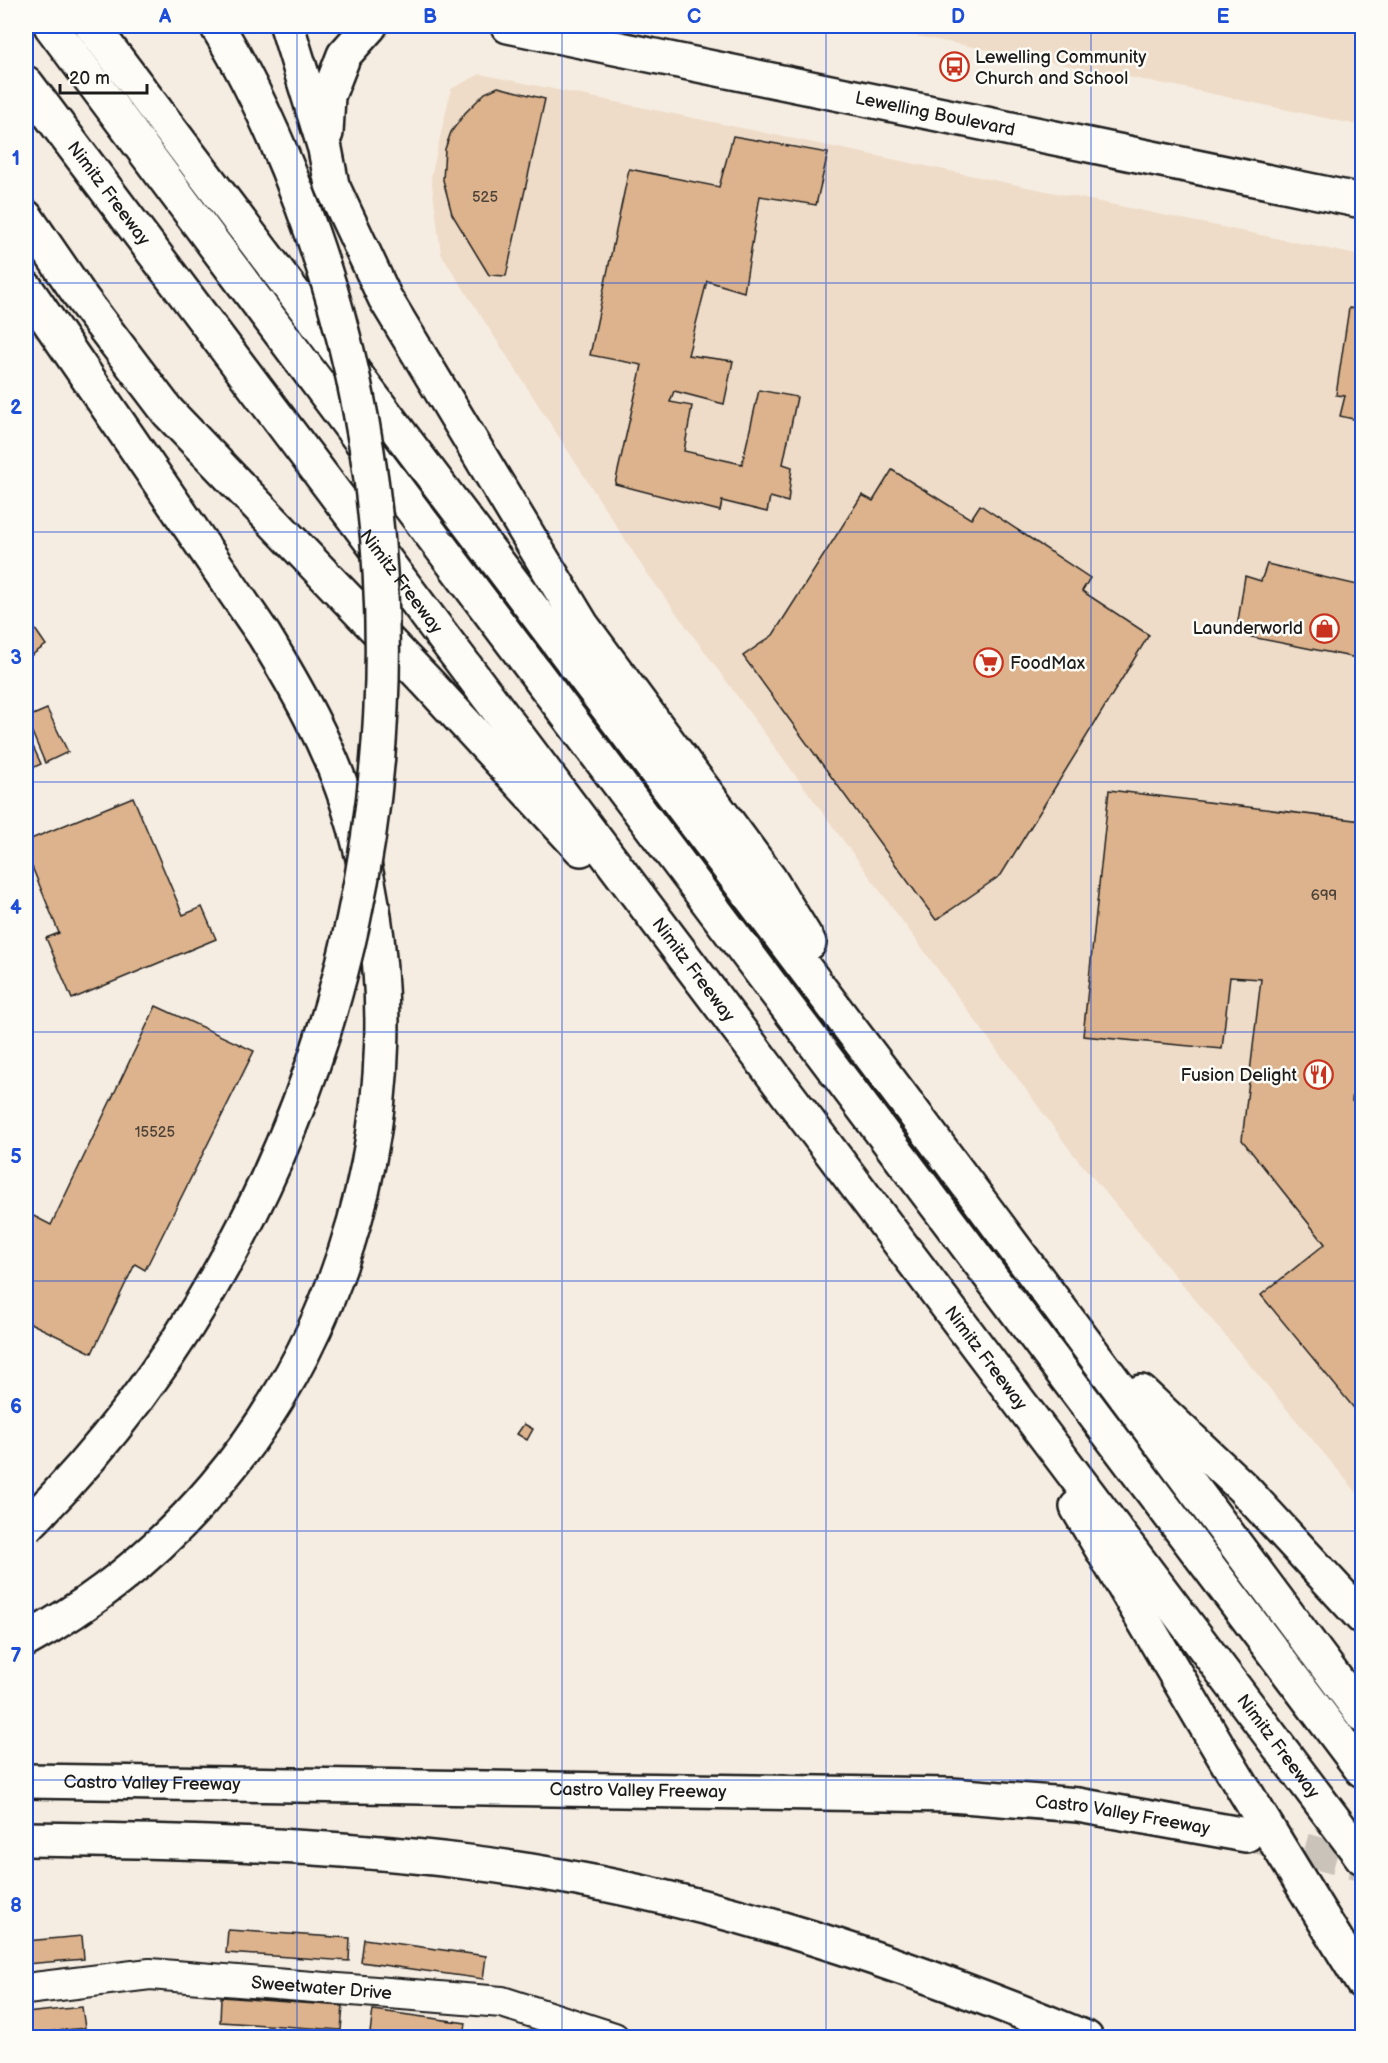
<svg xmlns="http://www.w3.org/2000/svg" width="1388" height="2063" font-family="'Balsamiq Sans',sans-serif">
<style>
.built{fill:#eedcc8}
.building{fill:#dcb38d;stroke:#1c1c1c;stroke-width:1.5}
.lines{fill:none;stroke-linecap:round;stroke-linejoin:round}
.motorway-tunnel{stroke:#cac3ba;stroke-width:33;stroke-dasharray:33 16;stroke-linecap:butt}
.minor-casing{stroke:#1c1c1c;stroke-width:34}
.secondary-casing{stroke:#1c1c1c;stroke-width:38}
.motorway-casing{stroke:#1c1c1c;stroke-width:38}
.minor{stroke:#fdfcf7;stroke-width:30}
.secondary{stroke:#fdfcf7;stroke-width:33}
.motorway{stroke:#fdfcf7;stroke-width:33}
.motorway-bridge-casing{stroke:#1c1c1c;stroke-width:38;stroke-linecap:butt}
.motorway-bridge{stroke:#fdfcf7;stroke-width:33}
.grid{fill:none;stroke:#1d4ed8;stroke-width:1.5;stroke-opacity:0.55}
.labels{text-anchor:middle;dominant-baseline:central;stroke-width:5;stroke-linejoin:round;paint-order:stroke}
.number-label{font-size:15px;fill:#4c4238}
.poi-label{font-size:18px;fill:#1c1c1c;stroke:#fdfcf7;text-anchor:start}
.street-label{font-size:18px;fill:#1c1c1c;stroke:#fdfcf7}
.neatline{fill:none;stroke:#1d4ed8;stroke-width:2}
.grid-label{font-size:20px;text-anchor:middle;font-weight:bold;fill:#1d4ed8}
</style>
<rect width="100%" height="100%" fill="#f6ede2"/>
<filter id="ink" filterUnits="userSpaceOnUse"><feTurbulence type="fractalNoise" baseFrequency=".0167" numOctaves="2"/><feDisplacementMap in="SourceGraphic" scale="12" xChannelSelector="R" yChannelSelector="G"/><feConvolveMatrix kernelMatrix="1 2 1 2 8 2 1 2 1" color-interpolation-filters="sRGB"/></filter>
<g filter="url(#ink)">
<g class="built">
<path d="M864 26H1362V126L1180 87Z"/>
<path d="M480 74 1362 256V1499L1073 1154 644 569 441 254 431 177 451 89Z"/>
</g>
<g class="building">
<path d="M498 87 545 99 506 276 489 275 452 214 443 180 445 149 451 132 465 113 485 93Z"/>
<path d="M733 136 828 153 816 205 760 196 744 292 707 281 688 355 733 361 724 404 674 391 670 402 692 406 684 451 742 464 759 390 797 397 783 464 792 467 788 502 770 497 767 512 722 501 720 511 615 484 642 365 590 355 629 169 719 187Z"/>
<path d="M1349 308 1362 310V421L1340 416 1345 396 1336 395Z"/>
<path d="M892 470 971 519 980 505 1090 578 1082 591 1149 635 1001 875 936 920 743 656 773 635 862 495 873 501Z"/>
<path d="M1267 564 1362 586V659L1236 634 1245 576 1261 581Z"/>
<path d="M26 616 46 645 26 659Z"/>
<path d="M47 709 68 752 45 763 26 718Z"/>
<path d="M26 731 41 764 26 771Z"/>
<path d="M1109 790 1362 821V1016L1352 1101 1362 1113V1418L1261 1295 1325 1244 1242 1140 1261 979 1230 977 1222 1049 1083 1036Z"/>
<path d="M133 797 183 915 202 907 216 939 72 999 46 938 59 933 26 852V841Z"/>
<path d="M156 1006 254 1051 145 1270 135 1264 92 1353 26 1321V1212L51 1225Z"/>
<path d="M524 1424 533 1429 527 1440 517 1434Z"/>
<path d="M228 1930 350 1938 349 1961 226 1953Z"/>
<path d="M82 1936 84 1959 26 1964V1941Z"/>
<path d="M364 1939 486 1956 483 1979 361 1962Z"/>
<path d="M221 1997 343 2006 341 2030 220 2022Z"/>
<path d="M82 2007 85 2028 26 2034V2013Z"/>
<path d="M373 2010 466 2023 464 2038H403L370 2033Z"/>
<path d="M166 2033 188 2038H165Z"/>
</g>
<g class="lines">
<path class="motorway-tunnel" d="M1257 1837 1362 1865"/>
<defs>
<g id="minor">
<path id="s1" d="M26 1989 150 1974 502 2002 614 2038"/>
</g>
<g id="secondary">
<path id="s2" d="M508 26 1362 201"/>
</g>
<g id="motorway">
<path d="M51 26 406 501 1362 1770"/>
<path d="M92 26 905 1101 1362 1714"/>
<path d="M287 26 325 149 332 185 385 298 582 625 769 878 809 943"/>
<path id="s3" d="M26 83 1362 1857"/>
<path d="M326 133 328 96 344 55 370 26"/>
<path d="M26 217 83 300 168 412 427 682 581 849"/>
<path d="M26 288 264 635C297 689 327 742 347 802 450 1117 320 1480 26 1640"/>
<path d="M1141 1392 1243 1488 1362 1617"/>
<path d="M1077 1507 1229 1765 1362 1982"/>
<path id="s4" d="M26 1781 951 1795 1078 1805 1246 1835"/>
<path d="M26 1839C173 1841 321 1844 468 1862 686 1889 884 1955 1086 2038"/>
</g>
</defs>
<use href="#minor" class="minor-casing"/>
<use href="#secondary" class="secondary-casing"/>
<use href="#motorway" class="motorway-casing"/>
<use href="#minor" class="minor"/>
<use href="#secondary" class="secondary"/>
<use href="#motorway" class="motorway"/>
<defs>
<path id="motorway-bridge" d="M26 1527C361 1192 468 677 312 233 287 162 257 91 217 26"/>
</defs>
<use href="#motorway-bridge" class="motorway-bridge-casing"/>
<use href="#motorway-bridge" class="motorway-bridge"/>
</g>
</g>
<path class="grid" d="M297 26V2038M562 26V2038M826 26V2038M1091 26V2038M26 283H1362M26 532H1362M26 782H1362M26 1032H1362M26 1281H1362M26 1531H1362M26 1780H1362"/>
<defs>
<symbol id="bus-ring" viewBox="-11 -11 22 22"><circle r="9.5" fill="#fdfcf7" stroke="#c8321e" stroke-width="1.5"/><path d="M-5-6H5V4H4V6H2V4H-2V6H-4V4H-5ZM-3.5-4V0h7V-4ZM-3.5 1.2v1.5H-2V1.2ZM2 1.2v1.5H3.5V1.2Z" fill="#c8321e"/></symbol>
<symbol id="shop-ring" viewBox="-11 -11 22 22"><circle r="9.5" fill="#fdfcf7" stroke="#c8321e" stroke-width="1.5"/><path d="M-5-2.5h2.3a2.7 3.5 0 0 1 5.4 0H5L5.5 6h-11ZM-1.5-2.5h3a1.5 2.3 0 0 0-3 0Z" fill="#c8321e"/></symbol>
<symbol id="supermarket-ring" viewBox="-11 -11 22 22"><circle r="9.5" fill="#fdfcf7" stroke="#c8321e" stroke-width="1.5"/><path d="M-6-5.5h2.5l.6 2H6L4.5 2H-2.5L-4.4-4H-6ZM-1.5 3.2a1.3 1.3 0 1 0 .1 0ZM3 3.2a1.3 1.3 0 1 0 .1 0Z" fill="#c8321e"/></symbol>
<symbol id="restaurant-ring" viewBox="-11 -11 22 22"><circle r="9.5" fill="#fdfcf7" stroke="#c8321e" stroke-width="1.5"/><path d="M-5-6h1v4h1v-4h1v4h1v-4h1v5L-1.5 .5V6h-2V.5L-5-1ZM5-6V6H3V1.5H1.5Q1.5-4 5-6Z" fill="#c8321e"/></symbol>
</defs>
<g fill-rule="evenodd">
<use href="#bus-ring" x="938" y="50" width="33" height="33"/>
<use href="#shop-ring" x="1308" y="612" width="33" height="33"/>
<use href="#supermarket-ring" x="972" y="646" width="33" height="33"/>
<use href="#restaurant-ring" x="1302" y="1058" width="33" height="33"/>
</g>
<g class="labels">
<g class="number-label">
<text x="485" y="197">525</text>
<text x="1324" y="895">699</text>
<text x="155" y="1132">15525</text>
</g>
<g class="poi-label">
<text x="975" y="57">Lewelling Community<tspan x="975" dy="21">Church and School</tspan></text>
<text x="1303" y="628" text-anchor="end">Launderworld</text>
<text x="1010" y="663">FoodMax</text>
<text x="1297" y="1075" text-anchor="end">Fusion Delight</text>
</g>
<g class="street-label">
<text stroke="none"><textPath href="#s2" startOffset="436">Lewelling Boulevard</textPath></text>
<text stroke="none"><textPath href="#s3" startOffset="138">Nimitz Freeway</textPath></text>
<text stroke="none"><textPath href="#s3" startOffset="624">Nimitz Freeway</textPath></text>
<text stroke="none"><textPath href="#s3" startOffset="1110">Nimitz Freeway</textPath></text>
<text stroke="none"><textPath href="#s3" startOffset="1596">Nimitz Freeway</textPath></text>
<text stroke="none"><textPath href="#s3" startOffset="2082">Nimitz Freeway</textPath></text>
<text stroke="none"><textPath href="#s4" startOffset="126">Castro Valley Freeway</textPath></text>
<text stroke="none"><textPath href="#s4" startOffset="612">Castro Valley Freeway</textPath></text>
<text stroke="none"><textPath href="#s4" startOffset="1098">Castro Valley Freeway</textPath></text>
<text stroke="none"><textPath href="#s1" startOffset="297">Sweetwater Drive</textPath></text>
</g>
</g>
<rect width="1388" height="2063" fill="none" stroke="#fdfcf7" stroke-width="66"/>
<path d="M60 84v9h87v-9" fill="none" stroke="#1c1c1c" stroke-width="3"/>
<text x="69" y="84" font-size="18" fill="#1c1c1c" stroke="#fdfcf7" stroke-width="4.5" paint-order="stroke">20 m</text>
<rect x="33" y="33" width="1322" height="1997" class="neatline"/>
<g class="grid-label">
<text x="165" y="23">A</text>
<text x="430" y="23">B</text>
<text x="694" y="23">C</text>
<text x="958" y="23">D</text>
<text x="1223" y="23">E</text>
<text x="16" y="165">1</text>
<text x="16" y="414">2</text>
<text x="16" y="664">3</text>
<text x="16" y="914">4</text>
<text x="16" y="1163">5</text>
<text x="16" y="1413">6</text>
<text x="16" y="1662">7</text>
<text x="16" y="1912">8</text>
</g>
</svg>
